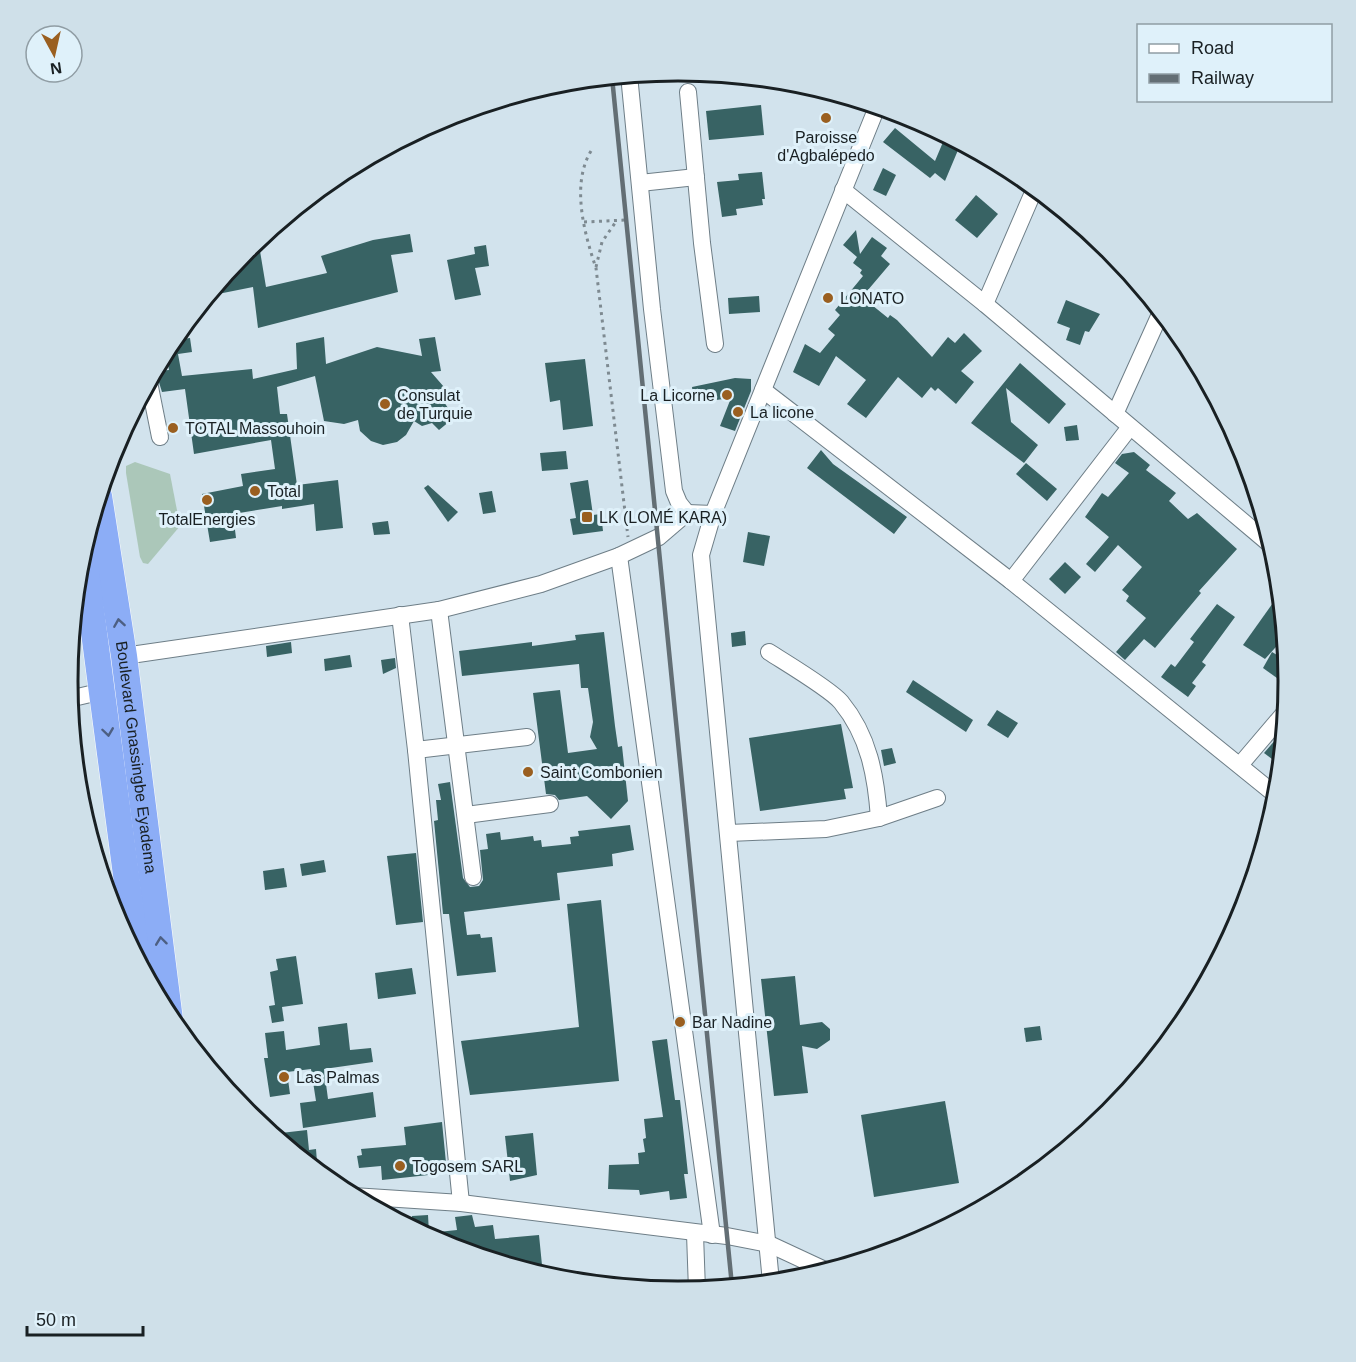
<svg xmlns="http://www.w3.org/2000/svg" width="1356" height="1362" font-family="Helvetica,sans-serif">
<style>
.green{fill:#abc7b9}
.building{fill:#386364}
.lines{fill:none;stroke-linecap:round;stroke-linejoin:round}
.minor-casing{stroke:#6e7e87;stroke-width:18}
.highway-casing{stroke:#fff;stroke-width:27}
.path{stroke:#7e8a91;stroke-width:3;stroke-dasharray:3 4.5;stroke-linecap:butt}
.minor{stroke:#fff;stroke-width:16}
.highway{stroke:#8cadf6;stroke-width:26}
.rail{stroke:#636e74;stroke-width:4.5}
.oneway{stroke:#4d5f82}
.poi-dot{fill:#9a5f20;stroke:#dff1fa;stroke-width:2}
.labels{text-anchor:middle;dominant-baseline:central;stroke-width:6;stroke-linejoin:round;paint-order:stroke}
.poi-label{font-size:16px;fill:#192023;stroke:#dff1fa;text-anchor:start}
.street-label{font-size:16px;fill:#192023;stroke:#dff1fa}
.rim{fill:none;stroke:#192023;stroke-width:3}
</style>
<rect width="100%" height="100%" fill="#d2e3ed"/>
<path class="green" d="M135 462 170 474 180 526 148 564 143 563 140 557 126 473V466Z"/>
<g class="building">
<path d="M761 105 764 135 709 140 706 111Z"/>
<path d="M895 128 935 161 946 135 961 143 945 181 935 173 930 178 883 142Z"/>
<path d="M883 168 896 175 886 196 873 190Z"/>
<path d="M762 172 765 199H762L763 205 736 209 737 215 722 217 717 182 739 180 738 174Z"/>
<path d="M976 195 998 214 977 238 955 220Z"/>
<path d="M856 230 860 254 872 237 887 248 881 256 890 264 862 297 888 318 890 315 897 320 932 357 948 337 955 343 964 333 982 351 961 371 974 382 956 404 938 388 935 391 931 387 922 398 898 377 866 418 847 404 866 380 836 356 819 386 793 372 805 344 820 353 835 335 828 329 840 315 835 310 863 276 860 273 862 270 853 263 857 257 843 245Z"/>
<path d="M410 234 413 252 391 255 398 292 258 328 253 287 208 296 247 249 258 239 266 287 327 273 321 256 373 240Z"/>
<path d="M486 245 489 266 475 268 481 295 455 300 447 260 475 254 474 247Z"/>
<path d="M759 296 760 312 729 314 728 298Z"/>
<path d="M1066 300 1100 314 1089 332 1085 331 1080 345 1066 340 1070 328 1057 323Z"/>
<path d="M175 337V340L190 338 192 352 178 354 182 376 252 369 253 379 297 369 296 343 324 337 326 364 377 347 422 356 419 339 435 337 441 371 431 372 444 387 442 390 444 402 448 408 450 421 439 430 432 423 422 426 414 421 406 435 397 442 383 445 371 441 360 431 358 420 344 424 324 421 315 376 277 387 280 414H287L297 485 338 480 343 528 316 531 314 504 282 509V506L233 514 236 538 210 542 202 494 243 486 241 474 275 469 271 440 194 454 185 389 162 392 157 376V371L169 370 166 355 163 356Z"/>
<path d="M585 359 593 426 563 430 560 400 550 402 545 363Z"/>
<path d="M1020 363 1066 404 1049 424 1006 388 1011 422 1038 445 1024 463 971 423Z"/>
<path d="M735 378 751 379V391L735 431 720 426 731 398 694 403 692 387Z"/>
<path d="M1077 425 1079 440 1066 441 1064 427Z"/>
<path d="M821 450 833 464 907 517 894 534 807 468Z"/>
<path d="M566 451 568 469 542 471 540 453Z"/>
<path d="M1134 452 1150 465 1146 470 1176 493 1169 501 1188 519 1197 513 1237 549 1199 591 1201 593 1155 648 1144 639 1125 660 1116 652 1146 618 1126 601 1129 596 1122 590 1142 567 1118 545 1095 572 1086 564 1109 537 1085 517 1102 493 1108 497 1129 473 1115 463 1122 454Z"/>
<path d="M1026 463 1057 489 1047 501 1016 474Z"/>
<path d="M588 480 593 515 601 514 603 531 573 535 570 519 576 518 570 483Z"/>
<path d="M428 485 458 512 448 522 424 488Z"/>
<path d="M492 491 496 512 483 514 479 493Z"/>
<path d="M388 521 390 534 374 535 372 523Z"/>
<path d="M748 532 770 536 764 566 743 562Z"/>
<path d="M1065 562 1081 577 1065 594 1049 579Z"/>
<path d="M1280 593 1284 638 1265 659 1243 645Z"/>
<path d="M1217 604 1235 617 1202 662 1206 665 1192 683 1196 686 1188 697 1161 677 1171 664 1175 667 1194 642 1190 639Z"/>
<path d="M745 631 746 645 732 647 731 633Z"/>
<path d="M604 632 615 726 618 747 622 746 628 801 611 819 587 796 559 800 555 795 546 794 533 693 560 690 568 753 597 749 590 737 593 722 588 688H581L579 664 462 676 459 651 532 642V646L576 640 575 635Z"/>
<path d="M291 642 292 653 267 657 266 646Z"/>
<path d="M1272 652 1287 661 1288 686 1263 668Z"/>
<path d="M350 655 352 667 325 671 324 659Z"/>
<path d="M395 658 396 668 383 674 381 660Z"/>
<path d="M913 680 973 720 966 732 906 692Z"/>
<path d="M997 710 1018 723 1008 738 987 725Z"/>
<path d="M841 724 853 788 844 789 846 799 760 811 749 738Z"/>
<path d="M1284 730 1283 738 1280 765 1264 753Z"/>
<path d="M892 748 896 763 884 766 881 750Z"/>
<path d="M450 782 463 878 470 887 479 886 483 880 480 850 488 849 486 834 500 832 501 840 533 836 534 841 541 840 542 847 571 844 570 837 579 836 578 831 630 825 634 850 612 854 613 866 557 873 560 900 464 912 467 935 480 934 481 938 492 937 496 972 457 976 449 914H443L434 821 438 820 436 800H441L438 784Z"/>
<path d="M416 853 423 922 396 925 387 856Z"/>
<path d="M324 860 326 872 302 876 300 864Z"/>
<path d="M284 868 287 887 265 890 263 871Z"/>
<path d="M601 900 619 1081 470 1095 461 1041 579 1027 567 904Z"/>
<path d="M296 956 303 1004 282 1007 284 1021 272 1023 269 1006 275 1005 270 972 278 970 276 959Z"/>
<path d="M412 968 416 994 378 999 375 973Z"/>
<path d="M795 976 800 1025 822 1022 830 1029V1040L817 1049 802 1046 808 1093 774 1096 761 979Z"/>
<path d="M347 1023 350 1050 371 1048 373 1062 324 1069 328 1099 373 1092 376 1117 303 1128 300 1103 316 1101 311 1069 287 1072 290 1094 270 1097 264 1058H268L265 1033 284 1031 286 1050 320 1045 318 1027Z"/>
<path d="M1040 1026 1042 1040 1026 1042 1024 1028Z"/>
<path d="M667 1039 675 1100H680L688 1174H684L687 1198 670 1200 669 1191 640 1195 639 1190 608 1189 609 1165 639 1164 638 1153 645 1152 643 1139 646 1138 644 1119 663 1117 652 1041Z"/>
<path d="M945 1101 959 1183 874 1197 861 1115Z"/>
<path d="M442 1122 447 1173 382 1180 381 1166 359 1168 357 1156 362 1155 361 1149 406 1145 404 1127Z"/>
<path d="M307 1130 309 1150 316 1149 317 1162 310 1165 272 1134Z"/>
<path d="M533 1133 537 1175 510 1181 505 1136Z"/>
<path d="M428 1215 429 1233 457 1230 455 1217 472 1215 475 1227 493 1225 495 1239 539 1235 543 1275 444 1245 413 1228 412 1216Z"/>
</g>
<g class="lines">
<defs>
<g id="minor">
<path d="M629 75 652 309 674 491 679 503 687 513"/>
<path d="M688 92 702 243 715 344"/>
<path d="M640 183 696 177"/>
<path d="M843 190 985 304 1272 546"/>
<path d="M985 304 1035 188"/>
<path d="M149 382 160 437"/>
<path d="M763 390 1011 581 1277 796"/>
<path d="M1115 414 1161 312"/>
<path d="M619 556 712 1235"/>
<path d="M1011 581 1130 427"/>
<path d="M439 610 473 877"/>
<path d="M400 615 416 750 461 1203"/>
<path d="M769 652C786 663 830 689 841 702 869 736 876 776 879 818"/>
<path d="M124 656 439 610 541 584 619 556 659 537 687 513 713 514"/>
<path d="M69 699 103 691"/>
<path d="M416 750 527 737"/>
<path d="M1240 765 1286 711"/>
<path d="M466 815 550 804"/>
<path d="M729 833 826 829 879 818 937 798"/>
<path d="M353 1196 461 1203 727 1236 769 1244 827 1271"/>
<path d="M695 1234 697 1290"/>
<path d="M771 1282 701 555 713 514 877 107"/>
</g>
<g id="highway">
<path id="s1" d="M99 496 124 656 170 1020"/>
<path d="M83 549 137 958"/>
</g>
</defs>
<use href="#minor" class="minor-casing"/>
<use href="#highway" class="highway-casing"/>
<g class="path">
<path d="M591 151C571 184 584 233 596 268L628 537"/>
<path d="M584 222 627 220"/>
<path d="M596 267 602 242 617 220"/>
</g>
<use href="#minor" class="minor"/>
<use href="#highway" class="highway"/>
<path class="rail" d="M612 77 732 1286"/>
</g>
<defs><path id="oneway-chevron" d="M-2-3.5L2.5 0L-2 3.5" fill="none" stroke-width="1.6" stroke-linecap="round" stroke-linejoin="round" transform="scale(1.5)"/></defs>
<g class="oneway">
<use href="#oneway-chevron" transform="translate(119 623) rotate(-99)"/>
<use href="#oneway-chevron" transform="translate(108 732) rotate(82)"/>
<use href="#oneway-chevron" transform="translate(161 941) rotate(-97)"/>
</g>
<g class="poi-dot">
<circle cx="826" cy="118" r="6"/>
<circle cx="828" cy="298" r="6"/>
<circle cx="727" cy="395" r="6"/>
<circle cx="385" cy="404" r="6"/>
<circle cx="738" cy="412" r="6"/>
<circle cx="173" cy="428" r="6"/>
<circle cx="255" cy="491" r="6"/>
<circle cx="207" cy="500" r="6"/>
<rect x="581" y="511" width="12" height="12" rx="3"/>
<circle cx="528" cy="772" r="6"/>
<circle cx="680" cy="1022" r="6"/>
<circle cx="284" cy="1077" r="6"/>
<circle cx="400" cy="1166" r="6"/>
</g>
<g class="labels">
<g class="poi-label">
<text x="826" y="137" text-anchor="middle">Paroisse<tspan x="826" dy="18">d'Agbalépedo</tspan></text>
<text x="840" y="298">LONATO</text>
<text x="397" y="395">Consulat<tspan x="397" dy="18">de Turquie</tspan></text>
<text x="715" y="395" text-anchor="end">La Licorne</text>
<text x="750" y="412">La licone</text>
<text x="185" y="428">TOTAL Massouhoin</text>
<text x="267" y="491">Total</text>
<text x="599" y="517">LK (LOMÉ KARA)</text>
<text x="207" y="519" text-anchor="middle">TotalEnergies</text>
<text x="540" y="772">Saint Combonien</text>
<text x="692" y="1022">Bar Nadine</text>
<text x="296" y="1077">Las Palmas</text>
<text x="412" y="1166">Togosem SARL</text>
</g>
<g class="street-label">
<text stroke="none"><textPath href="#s1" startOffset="264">Boulevard Gnassingbe Eyadema</textPath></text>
</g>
</g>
<path d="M0 0H1356V1362H0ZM78 681a600 600 0 1 1 1200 0a600 600 0 1 1-1200 0Z" fill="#cfe0e9" fill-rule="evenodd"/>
<path class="rim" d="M78 681a600 600 0 1 1 1200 0a600 600 0 1 1-1200 0Z"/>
<rect x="1137" y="24" width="195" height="78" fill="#dff1fa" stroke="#909da4" stroke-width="1.5"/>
<rect x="1149" y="44" width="30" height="9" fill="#ffffff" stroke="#909da4" stroke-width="1.5"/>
<text x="1191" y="54" font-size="18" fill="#192023">Road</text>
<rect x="1149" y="74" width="30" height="9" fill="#636e74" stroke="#909da4" stroke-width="1.5"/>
<text x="1191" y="84" font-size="18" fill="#192023">Railway</text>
<g transform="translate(54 54) rotate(172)"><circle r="28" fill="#dff1fa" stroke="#909da4" stroke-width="1.5"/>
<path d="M0-4.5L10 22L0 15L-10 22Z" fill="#9a5f20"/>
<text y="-9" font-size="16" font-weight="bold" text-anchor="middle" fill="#192023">N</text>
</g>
<path d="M27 1326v9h116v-9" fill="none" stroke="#192023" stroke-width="3"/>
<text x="36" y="1326" font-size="18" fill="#192023" stroke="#dff1fa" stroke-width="4.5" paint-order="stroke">50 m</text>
</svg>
